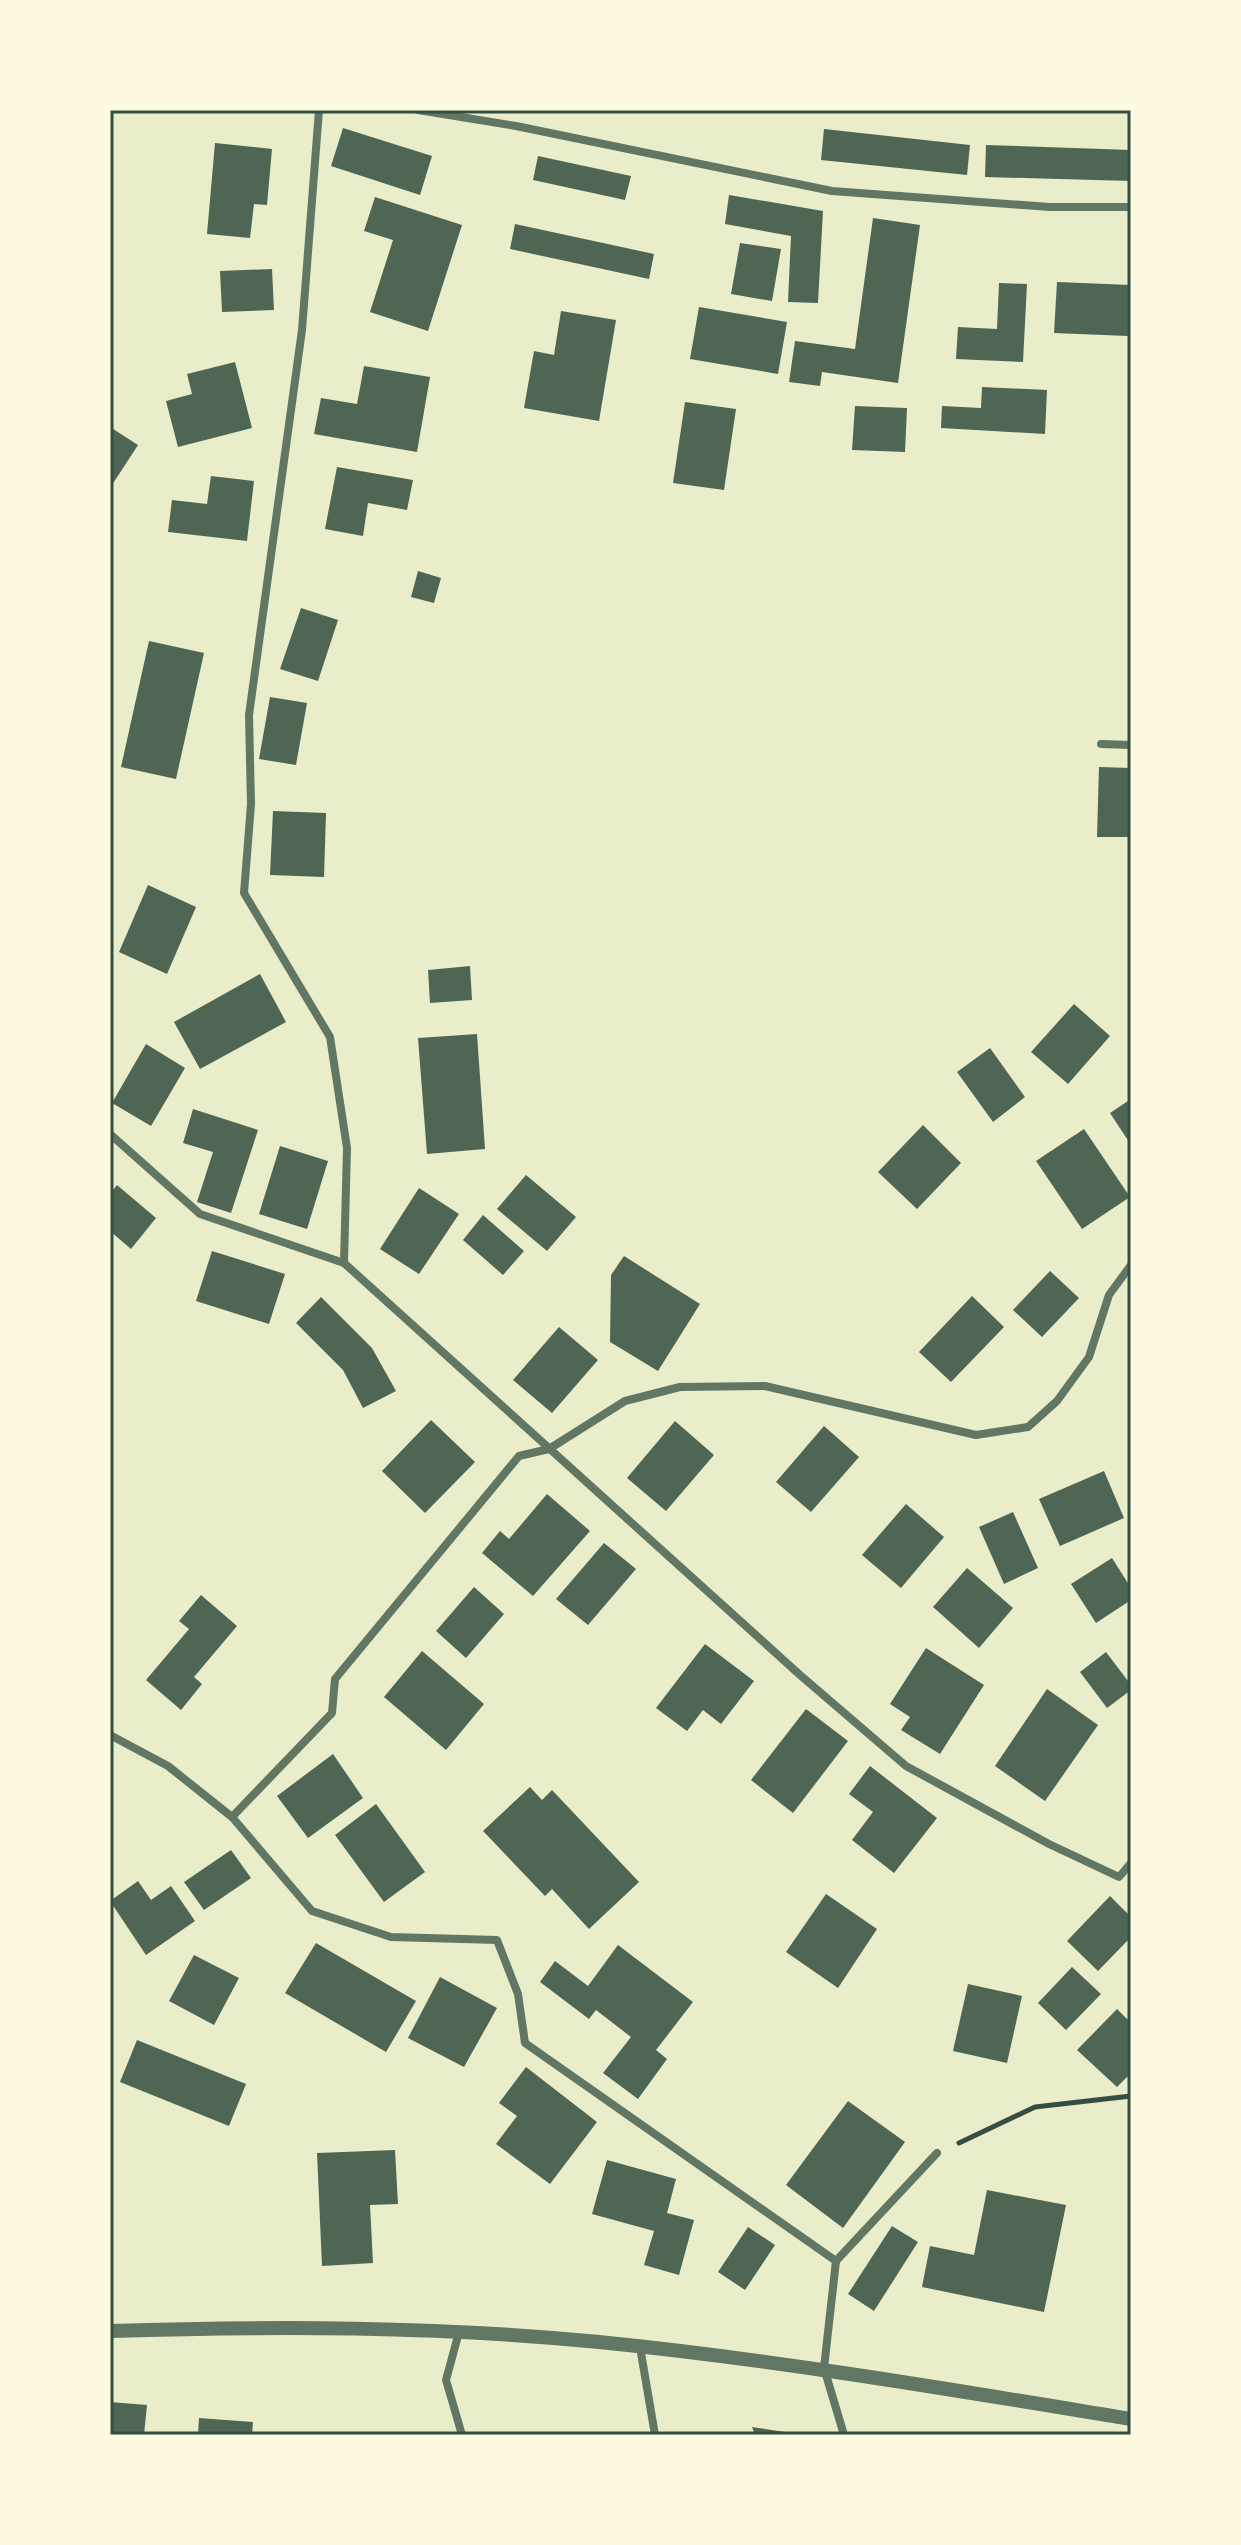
<svg xmlns="http://www.w3.org/2000/svg" width="1241" height="2545" font-family="'PT Serif',serif">
<style>
.building{fill:#4f6655}
.lines{fill:none;stroke-linecap:round;stroke-linejoin:round}
.path{stroke:#344e41;stroke-width:5}
.minor{stroke:#617663;stroke-width:8}
.tertiary{stroke:#617663;stroke-width:14}
.neatline{fill:none;stroke:#344e41;stroke-width:3}
</style>
<rect width="100%" height="100%" fill="#e9edc9"/>
<g class="building">
<path d="M343 128 432 156 420 195 331 166Z"/>
<path d="M824 129 970 145 967 175 821 160Z"/>
<path d="M215 143 272 149 267 205 254 204 250 238 207 234Z"/>
<path d="M986 145 1131 150V181L985 177Z"/>
<path d="M538 156 631 176 625 200 533 180Z"/>
<path d="M729 195 823 211 818 303 788 302 791 236 725 224Z"/>
<path d="M375 197 462 225 428 331 370 312 393 240 364 231Z"/>
<path d="M873 218 920 225 898 383 822 372 820 386 789 382 795 341 855 349Z"/>
<path d="M515 224 654 254 649 279 510 249Z"/>
<path d="M740 243 781 249 772 301 731 294Z"/>
<path d="M272 269 274 310 222 312 220 271Z"/>
<path d="M1057 282 1131 285 1128 336 1054 333Z"/>
<path d="M999 283 1027 284 1023 362 956 359 958 327 997 329Z"/>
<path d="M699 307 787 322 778 374 690 359Z"/>
<path d="M561 311 616 320 599 421 524 408 534 351 554 355Z"/>
<path d="M235 362 252 428 178 447 166 401 192 394 187 374Z"/>
<path d="M364 366 430 377 417 452 314 434 321 398 357 404Z"/>
<path d="M982 387 1047 390 1045 434 941 428 942 406 981 408Z"/>
<path d="M685 402 736 409 724 490 673 483Z"/>
<path d="M855 406 907 408 905 452 852 450Z"/>
<path d="M110 427 138 445 110 488Z"/>
<path d="M337 467 413 480 407 510 368 503 363 536 325 529Z"/>
<path d="M211 476 254 481 247 541 168 532 172 500 207 504Z"/>
<path d="M418 571 441 578 434 603 411 597Z"/>
<path d="M301 608 338 620 318 681 280 669Z"/>
<path d="M149 641 204 653 176 779 121 767Z"/>
<path d="M270 697 307 703 296 765 259 759Z"/>
<path d="M1099 767 1131 768V837H1097Z"/>
<path d="M273 811 326 813 324 877 270 875Z"/>
<path d="M148 885 196 907 167 974 119 952Z"/>
<path d="M470 966 472 1000 430 1003 428 970Z"/>
<path d="M260 974 286 1022 200 1069 174 1022Z"/>
<path d="M1074 1004 1110 1036 1068 1084 1031 1052Z"/>
<path d="M477 1034 485 1149 427 1154 418 1038Z"/>
<path d="M146 1044 185 1068 151 1126 112 1103Z"/>
<path d="M990 1048 1025 1097 993 1122 957 1072Z"/>
<path d="M1131 1099V1145L1110 1113Z"/>
<path d="M193 1109 258 1130 231 1213 197 1202 213 1152 183 1143Z"/>
<path d="M923 1125 961 1163 917 1209 878 1172Z"/>
<path d="M1084 1129 1130 1197 1082 1229 1036 1161Z"/>
<path d="M280 1146 328 1161 307 1229 259 1214Z"/>
<path d="M526 1175 576 1217 547 1251 497 1209Z"/>
<path d="M117 1185 156 1218 131 1249 110 1231V1194Z"/>
<path d="M419 1188 459 1214 419 1274 380 1249Z"/>
<path d="M483 1215 524 1251 503 1275 463 1240Z"/>
<path d="M212 1251 285 1274 269 1324 196 1301Z"/>
<path d="M624 1256 700 1304 658 1371 610 1342 611 1275Z"/>
<path d="M1050 1271 1079 1298 1042 1337 1013 1310Z"/>
<path d="M972 1296 1004 1327 951 1382 919 1352Z"/>
<path d="M321 1297 372 1348 396 1391 363 1408 343 1370 296 1323Z"/>
<path d="M559 1327 598 1360 552 1413 513 1380Z"/>
<path d="M431 1420 475 1462 425 1513 382 1471Z"/>
<path d="M675 1421 714 1455 666 1511 627 1478Z"/>
<path d="M824 1426 859 1457 811 1512 776 1482Z"/>
<path d="M1104 1471 1124 1518 1060 1546 1039 1499Z"/>
<path d="M547 1494 590 1531 533 1596 482 1553 500 1531 509 1539Z"/>
<path d="M906 1504 944 1537 901 1588 862 1555Z"/>
<path d="M1013 1512 1038 1568 1004 1584 979 1527Z"/>
<path d="M604 1543 636 1569 588 1625 556 1599Z"/>
<path d="M1112 1558 1131 1588V1600L1096 1623 1071 1584Z"/>
<path d="M967 1568 1013 1608 979 1648 933 1607Z"/>
<path d="M474 1587 504 1614 466 1658 436 1631Z"/>
<path d="M201 1595 237 1626 194 1677 202 1684 181 1710 146 1680 189 1629 179 1621Z"/>
<path d="M705 1644 754 1681 721 1724 703 1710 687 1731 656 1708Z"/>
<path d="M926 1648 984 1685 940 1754 901 1730 910 1717 890 1704Z"/>
<path d="M422 1651 484 1704 446 1750 384 1697Z"/>
<path d="M1106 1652 1131 1685V1690L1107 1708 1080 1672Z"/>
<path d="M1047 1689 1098 1725 1045 1801 995 1766Z"/>
<path d="M806 1709 848 1741 793 1813 751 1780Z"/>
<path d="M333 1754 363 1798 308 1838 277 1796Z"/>
<path d="M870 1766 937 1818 894 1873 852 1840 873 1812 849 1794Z"/>
<path d="M530 1787 542 1800 552 1790 639 1882 589 1929 552 1889 545 1896 483 1831Z"/>
<path d="M376 1804 425 1872 384 1902 335 1835Z"/>
<path d="M231 1850 251 1878 204 1910 184 1882Z"/>
<path d="M138 1881 151 1900 171 1886 195 1921 146 1955 110 1901Z"/>
<path d="M826 1894 877 1929 838 1988 786 1952Z"/>
<path d="M1110 1896 1131 1917V1937L1098 1971 1067 1941Z"/>
<path d="M316 1943 416 2001 386 2052 285 1993Z"/>
<path d="M618 1945 693 2002 656 2050 667 2059 638 2099 603 2073 631 2037 596 2010 589 2019 540 1982 555 1961 588 1986Z"/>
<path d="M194 1955 239 1978 214 2025 169 2001Z"/>
<path d="M1072 1967 1101 1994 1066 2030 1038 2003Z"/>
<path d="M440 1977 497 2008 464 2067 408 2038Z"/>
<path d="M968 1984 1022 1996 1007 2063 953 2051Z"/>
<path d="M1117 2009 1131 2023V2073L1117 2087 1077 2050Z"/>
<path d="M137 2040 246 2084 229 2126 120 2082Z"/>
<path d="M526 2067 597 2122 550 2184 496 2144 517 2116 499 2103Z"/>
<path d="M848 2101 905 2142 843 2228 786 2185Z"/>
<path d="M395 2150 398 2204 370 2205 373 2263 322 2266 317 2153Z"/>
<path d="M607 2160 676 2179 667 2213 694 2220 679 2275 644 2265 654 2231 592 2214Z"/>
<path d="M987 2190 1066 2205 1044 2312 922 2287 930 2246 974 2255Z"/>
<path d="M892 2226 918 2242 874 2311 848 2294Z"/>
<path d="M748 2227 775 2245 745 2290 718 2272Z"/>
<path d="M110 2402 147 2405 144 2435H110Z"/>
<path d="M199 2418 253 2422 252 2435H198Z"/>
<path d="M752 2427 792 2433V2435H755Z"/>
</g>
<g class="lines">
<path class="path" d="M959 2143 1035 2107 1131 2096"/>
<g class="minor">
<path d="M319 110 302 330 249 715 251 804 244 893 330 1037 347 1148 344 1263"/>
<path d="M418 110 516 126 832 191 1050 207H1131"/>
<path d="M1101 744 1131 745"/>
<path d="M110 1134 200 1214 344 1263 800 1675 906 1766 1049 1844 1119 1877 1131 1863"/>
<path d="M110 1735 168 1766 232 1817 312 1911 391 1937 497 1940 518 1994 525 2043 836 2261 824 2368 844 2435"/>
<path d="M232 1817 332 1713 335 1679 519 1456 549 1449 625 1401 680 1387 765 1386 976 1435 1028 1427 1057 1401 1089 1357 1109 1295 1131 1265"/>
<path d="M836 2261 937 2153"/>
<path d="M459 2332 446 2380 462 2435"/>
<path d="M640 2347 655 2435"/>
</g>
<path class="tertiary" d="M110 2331C272 2326 437 2326 599 2342 778 2360 954 2390 1131 2419"/>
</g>
<rect width="1241" height="2545" fill="none" stroke="#fefae0" stroke-width="224"/>
<rect x="112" y="112" width="1017" height="2321" class="neatline"/>
</svg>
